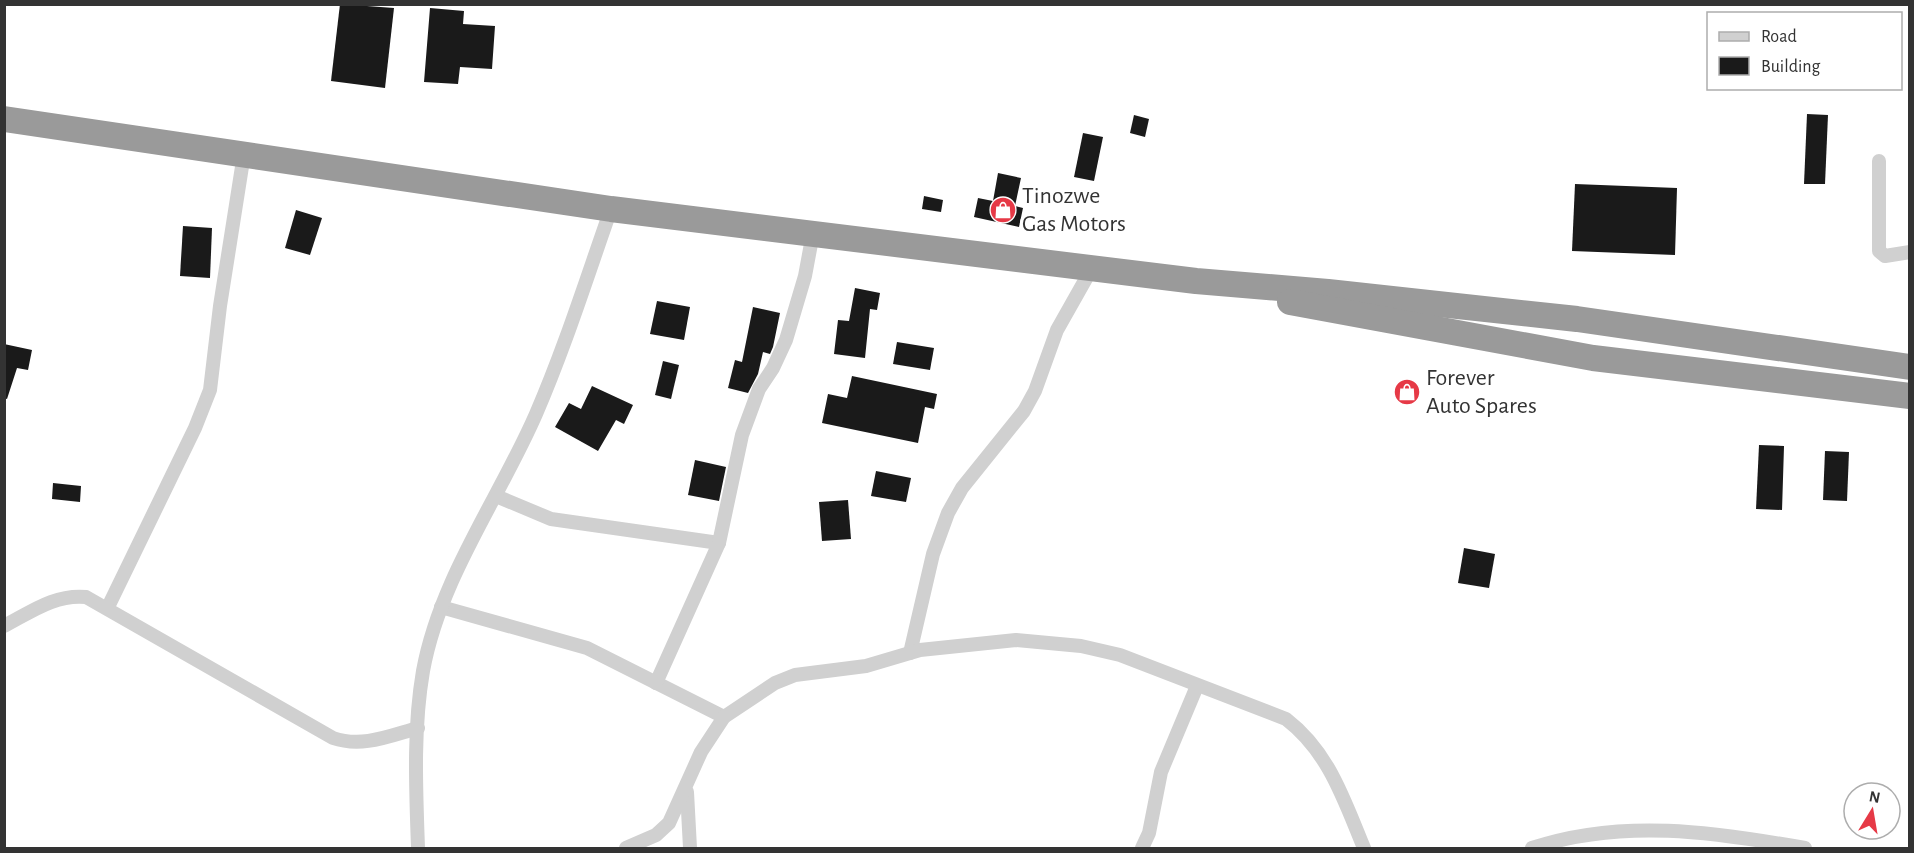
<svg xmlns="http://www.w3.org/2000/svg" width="1914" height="853" font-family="'Alegreya Sans',sans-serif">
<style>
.building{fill:#1a1a1a}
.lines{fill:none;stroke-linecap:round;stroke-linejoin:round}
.street{stroke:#d0d0d0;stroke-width:14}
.highway{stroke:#9a9a9a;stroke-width:26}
.labels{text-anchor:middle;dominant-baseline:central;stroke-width:6;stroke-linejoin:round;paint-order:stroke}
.poi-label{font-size:24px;fill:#333;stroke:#fff;text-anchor:start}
</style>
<rect width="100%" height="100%" fill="#fff"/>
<g class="building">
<path d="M340 4 394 8 385 88 331 81Z"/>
<path d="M430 8 464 11 463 24 495 26 492 69 460 67 458 84 424 82Z"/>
<path d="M1807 114 1828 115 1825 184H1804Z"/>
<path d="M1134 115 1149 119 1145 137 1130 133Z"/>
<path d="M1083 133 1103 137 1094 181 1074 177Z"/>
<path d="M998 173 1021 178 1015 206 1023 208 1019 227 974 217 978 198 993 201Z"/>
<path d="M1575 184 1677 188 1675 255 1572 251Z"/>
<path d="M924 196 943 200 941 212 922 209Z"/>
<path d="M296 210 322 218 310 255 285 248Z"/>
<path d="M183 226 212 228 210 278 180 276Z"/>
<path d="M855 288 880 293 877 310 870 309 865 358 834 354 838 320 849 321Z"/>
<path d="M657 301 690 307 684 340 650 334Z"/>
<path d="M753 307 780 313 773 347 770 354 763 352 758 374 748 393 728 388 735 360 742 362Z"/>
<path d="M897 342 934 348 930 370 893 364Z"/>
<path d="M4 344 32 350 28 370 17 368 7 399 4 398Z"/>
<path d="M663 361 679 365 671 399 655 395Z"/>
<path d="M852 376 937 394 934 409 925 407 918 443 822 423 828 394 847 398Z"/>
<path d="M592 386 633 405 624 424 616 420 598 451 555 427 569 403 581 409Z"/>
<path d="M1759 445 1784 446 1782 510 1756 509Z"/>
<path d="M1825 451 1849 452 1847 501 1823 500Z"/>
<path d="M695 460 726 467 719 501 688 495Z"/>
<path d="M876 471 911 478 906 502 871 496Z"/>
<path d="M53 483 81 486 80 502 52 499Z"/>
<path d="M848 500 851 539 822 541 819 502Z"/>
<path d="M1464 548 1495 554 1489 588 1458 583Z"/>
</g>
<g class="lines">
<g class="street">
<path d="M1879 161V251L1885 256 1910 252"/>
<path d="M496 496 551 519 719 543"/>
<path d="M108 607 195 428 210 390 220 306 244 154"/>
<path d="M441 607 587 648 724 717"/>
<path d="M4 626C31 612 55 594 86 597L333 738C362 748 389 736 418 728"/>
<path d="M910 653 933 554 948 513 962 488 1024 411 1035 391 1057 330 1092 268"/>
<path d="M656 683 719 543 742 435 759 389 773 368 786 340 805 276 813 233"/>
<path d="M687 792 690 848"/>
<path d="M418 848C416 790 413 729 423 671 440 578 499 499 536 414 565 347 587 277 611 209"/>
<path d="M626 848 656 835 669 823 701 752 724 717 775 683 795 675 866 666 920 650 1016 640 1081 646 1120 655 1286 719C1329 752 1344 800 1364 848"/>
<path d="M1142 848 1149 833 1161 772 1197 686"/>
<path d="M1532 848C1622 818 1714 832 1805 848"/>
</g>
<g class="highway">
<path d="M4 119 611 209 1196 281 1328 292 1577 319 1910 367"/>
<path d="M1290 302 1593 358 1910 396"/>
</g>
</g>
<defs>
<symbol id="shop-disc" viewBox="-11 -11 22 22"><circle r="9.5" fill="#e63946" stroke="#fff"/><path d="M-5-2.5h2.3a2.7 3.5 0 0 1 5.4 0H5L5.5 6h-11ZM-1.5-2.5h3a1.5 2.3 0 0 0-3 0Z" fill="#fff"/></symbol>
</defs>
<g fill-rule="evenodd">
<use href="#shop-disc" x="988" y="195" width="30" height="30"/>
<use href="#shop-disc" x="1392" y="377" width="30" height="30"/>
</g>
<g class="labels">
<g class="poi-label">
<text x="1022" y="196">Tinozwe<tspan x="1022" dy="28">Gas Motors</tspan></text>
<text x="1426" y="378">Forever<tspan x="1426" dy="28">Auto Spares</tspan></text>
</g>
</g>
<rect width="1914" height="853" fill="none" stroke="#333333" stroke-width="12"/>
<rect x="1707" y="12" width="195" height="78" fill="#ffffff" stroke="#adadad" stroke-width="1.5"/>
<rect x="1719" y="32" width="30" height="9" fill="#d0d0d0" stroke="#adadad" stroke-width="1.5"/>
<text x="1761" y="42" font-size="18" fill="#333333">Road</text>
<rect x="1719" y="57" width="30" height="18" fill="#1a1a1a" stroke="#adadad" stroke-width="1.5"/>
<text x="1761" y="72" font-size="18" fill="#333333">Building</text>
<g transform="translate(1872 811) rotate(11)"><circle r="28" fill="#ffffff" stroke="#adadad" stroke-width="1.5"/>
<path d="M0-4.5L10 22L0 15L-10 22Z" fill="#e63946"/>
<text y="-9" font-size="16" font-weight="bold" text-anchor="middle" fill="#333333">N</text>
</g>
</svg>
